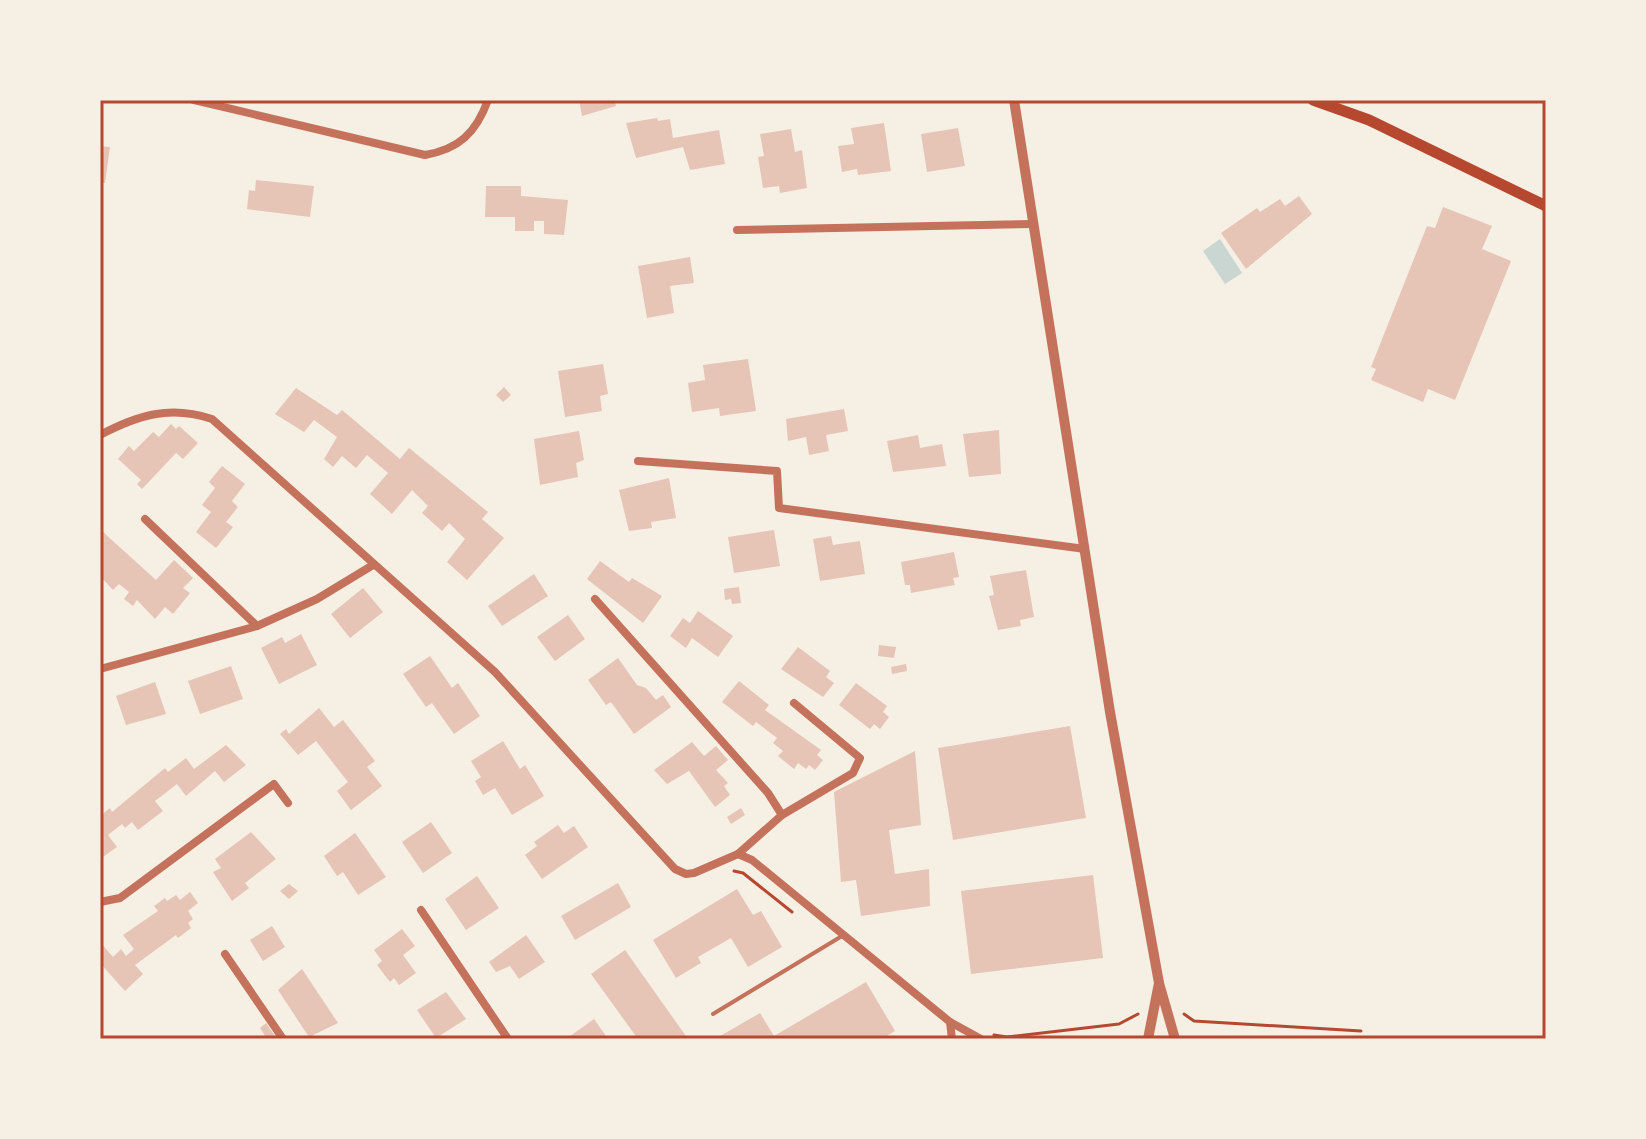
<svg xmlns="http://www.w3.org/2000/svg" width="1646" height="1139" font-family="'Space Grotesk',sans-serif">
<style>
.water{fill:#c9d6d2}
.building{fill:#e6c5b7}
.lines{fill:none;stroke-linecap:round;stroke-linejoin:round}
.path{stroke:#b5482f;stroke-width:3}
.service{stroke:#c5725c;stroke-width:4}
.minor{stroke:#c5725c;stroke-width:8}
.tertiary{stroke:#c5725c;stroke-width:10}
.secondary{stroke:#b5482f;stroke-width:11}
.neatline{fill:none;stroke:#b5482f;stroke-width:3}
</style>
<rect width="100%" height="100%" fill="#f6efe4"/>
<path class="water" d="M1220 239 1242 273 1225 284 1203 251Z"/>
<g class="building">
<path d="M579 100H614L616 106 582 116Z"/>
<path d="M657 118 658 121 670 119 673 138 719 130 725 164 690 170 683 147 636 158 626 123Z"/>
<path d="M884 123 891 171 858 175 857 169 842 172 838 146 854 144 851 128Z"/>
<path d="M958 128 965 166 927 172 921 134Z"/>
<path d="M791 129 795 152 802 150 807 188 780 193 779 186 763 188 758 157 764 156 760 134Z"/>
<path d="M100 146 110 147 105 183H100Z"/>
<path d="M256 180 314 186 310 217 247 209 249 190 255 191Z"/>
<path d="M486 186H521V196L568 200 564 235 544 234V221H534V231H515V217H485Z"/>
<path d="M1299 196 1312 214 1246 269 1221 233 1257 208 1260 212 1280 199 1285 206Z"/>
<path d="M1443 207 1492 226 1482 249 1511 261 1455 400 1428 389 1423 402 1371 380 1376 369 1371 367 1427 226 1435 228Z"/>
<path d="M690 257 694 283 670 286 674 313 647 318 638 266Z"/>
<path d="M748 359 756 411 720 416 719 408 692 412 688 383 705 380 703 365Z"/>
<path d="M603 364 608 394 600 396 602 411 565 417 558 371Z"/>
<path d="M504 387 511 395 503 402 496 395Z"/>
<path d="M296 388 337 415 342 410 400 459 409 448 488 512 482 519 504 538 467 580 447 562 465 539 449 523 442 531 422 513 428 506 412 490 392 514 370 494 388 473 367 455 356 468 342 456 333 467 324 459 337 437 314 420 304 432 275 414Z"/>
<path d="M844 409 848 431 826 435 829 451 809 455 806 437 788 441 786 419Z"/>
<path d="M171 424 176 429 179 426 198 443 183 459 176 453 142 489 137 484 141 480 118 459 129 446 134 451 153 432 159 437Z"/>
<path d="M999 430 1001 474 969 477 963 434Z"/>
<path d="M579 431 584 460 576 463 578 477 540 485 534 439Z"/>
<path d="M918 435 920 448 942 444 946 466 893 472 887 441Z"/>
<path d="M222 466 245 484 232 501 238 507 226 522 233 527 216 548 196 532 211 512 202 505 215 488 209 482Z"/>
<path d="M669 478 676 518 651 522 652 528 629 531 619 490Z"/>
<path d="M774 530 780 566 734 573 728 537Z"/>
<path d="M103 532 156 580 174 560 193 578 183 588 190 593 173 614 165 607 155 619 137 600 133 606 124 599 129 592 119 584 113 590 100 576Z"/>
<path d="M831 536 833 545 860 541 865 574 820 581 813 539Z"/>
<path d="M954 552 959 577 953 578 955 585 911 593 910 585H905L901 562Z"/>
<path d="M600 561 629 582 632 578 662 596 643 623 587 579Z"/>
<path d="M1026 570 1034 617 1020 620 1021 626 998 630 989 596 994 595 990 576Z"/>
<path d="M534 574 548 596 502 626 488 606Z"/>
<path d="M739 587 741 603 732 604 731 599 725 600 724 589Z"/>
<path d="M363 588 383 612 350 638 331 614Z"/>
<path d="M698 611 733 636 718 657 692 638 686 648 670 636 683 618 690 623Z"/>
<path d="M568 615 585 639 555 661 537 637Z"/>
<path d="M301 634 317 665 279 684 261 648 282 637 285 643Z"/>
<path d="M879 645 896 647 894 658 878 656Z"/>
<path d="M798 647 830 671 826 677 834 683 823 697 781 669Z"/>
<path d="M430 656 452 688 458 683 480 716 454 734 432 703 426 707 403 674Z"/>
<path d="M618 658 637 685 646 688 656 700 663 695 671 707 634 734 611 702 606 705 588 680Z"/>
<path d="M906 664 907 671 892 674 891 667Z"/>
<path d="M231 666 243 699 200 714 188 681Z"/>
<path d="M739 681 769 705 765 710 821 750 817 755 823 760 815 770 809 765 806 769 798 763 794 769 778 756 783 751 773 743 777 738 756 722 753 726 722 702Z"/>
<path d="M155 682 166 714 126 725 116 696Z"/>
<path d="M856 683 887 706 883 712 889 717 880 729 874 724 870 729 839 705Z"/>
<path d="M319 708 334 727 343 720 375 761 367 767 382 786 351 810 337 791 348 782 316 741 298 755 280 734 286 729 289 734Z"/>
<path d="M1070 726 1086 818 953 840 938 748Z"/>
<path d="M503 741 520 769 525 765 544 796 512 815 495 788 483 795 475 781 481 777 471 761Z"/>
<path d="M692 742 704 756 716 746 728 760 716 770 728 783 724 786 730 795 715 807 689 771 667 784 654 770Z"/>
<path d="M226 745 246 765 224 782 215 771 186 796 177 784 155 801 163 811 138 830 132 822 125 828 122 824 108 835 117 847 100 859V816L110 808 112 812 165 768 168 772 186 758 194 769Z"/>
<path d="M915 751 921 825 889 830 895 874 929 869 930 906 861 916 856 880 841 882 834 792Z"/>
<path d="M741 808 745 815 731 824 727 817Z"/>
<path d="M431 822 452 853 423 873 402 842Z"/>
<path d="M558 825 564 833 574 826 588 847 542 879 525 855 537 846 534 842Z"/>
<path d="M251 832 276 859 245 883 249 888 232 901 213 872 221 868 215 859Z"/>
<path d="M355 833 386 877 358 895 343 872 337 876 324 856Z"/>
<path d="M1093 875 1103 958 971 974 961 891Z"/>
<path d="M477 876 499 908 466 930 445 899Z"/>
<path d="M618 883 631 907 575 940 561 916Z"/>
<path d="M289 884 298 891 289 899 280 891Z"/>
<path d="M737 889 753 915 761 911 782 947 748 967 731 938 698 957 701 963 676 978 653 940Z"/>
<path d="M190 892 198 903 188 911 193 919 188 923 191 928 178 938 176 935 135 965 143 974 125 991 100 963V942L113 957 121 949 126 956 134 949 123 935 158 911 154 906 165 898 167 901 176 895 180 900Z"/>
<path d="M272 926 285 947 263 961 250 940Z"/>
<path d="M402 929 415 946 403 955 416 973 399 985 394 978 390 982 377 965 382 961 374 950Z"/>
<path d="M526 935 545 962 519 979 510 966 496 972 489 962Z"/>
<path d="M625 950 688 1039H638L591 974Z"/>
<path d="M302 969 338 1023 309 1037 278 990Z"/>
<path d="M866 982 895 1031 882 1039H715L760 1013 774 1036Z"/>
<path d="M446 992 466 1019 436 1038 417 1010Z"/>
<path d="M594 1019 608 1039H566Z"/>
<path d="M266 1023 277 1039H267L260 1028Z"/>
</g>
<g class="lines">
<g class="path">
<path d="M734 871 743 873 792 912"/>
<path d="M1184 1014 1194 1021 1361 1031"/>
<path d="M994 1035 1007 1037 1119 1024 1138 1014"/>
</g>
<path class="service" d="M713 1014 842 936"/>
<g class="minor">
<path d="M194 100 425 155C459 149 476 133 488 100"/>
<path d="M737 230 1034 224"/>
<path d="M100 435C138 415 170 405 212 419L495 672 675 869 686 874 694 873 738 854 782 815 768 793 595 599"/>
<path d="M638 461 777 471 779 508 1085 549"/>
<path d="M145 519 257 626"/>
<path d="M100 669 257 626 317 599 373 565"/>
<path d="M782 815 853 773 860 758 794 703"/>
<path d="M738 854 752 860 950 1022 981 1039"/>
<path d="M100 902 120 898 274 784 288 803"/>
<path d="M421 910 508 1039"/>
<path d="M225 954 283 1039"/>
<path d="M950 1022 952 1039"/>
</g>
<g class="tertiary">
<path d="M1014 100 1110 712 1159 983 1175 1039"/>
<path d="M1148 1039 1159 983"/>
</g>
<path class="secondary" d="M1313 100 1369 120 1546 206"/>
</g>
<rect width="1646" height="1139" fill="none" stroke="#f6efe4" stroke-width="204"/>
<rect x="102" y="102" width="1442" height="935" class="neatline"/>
</svg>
